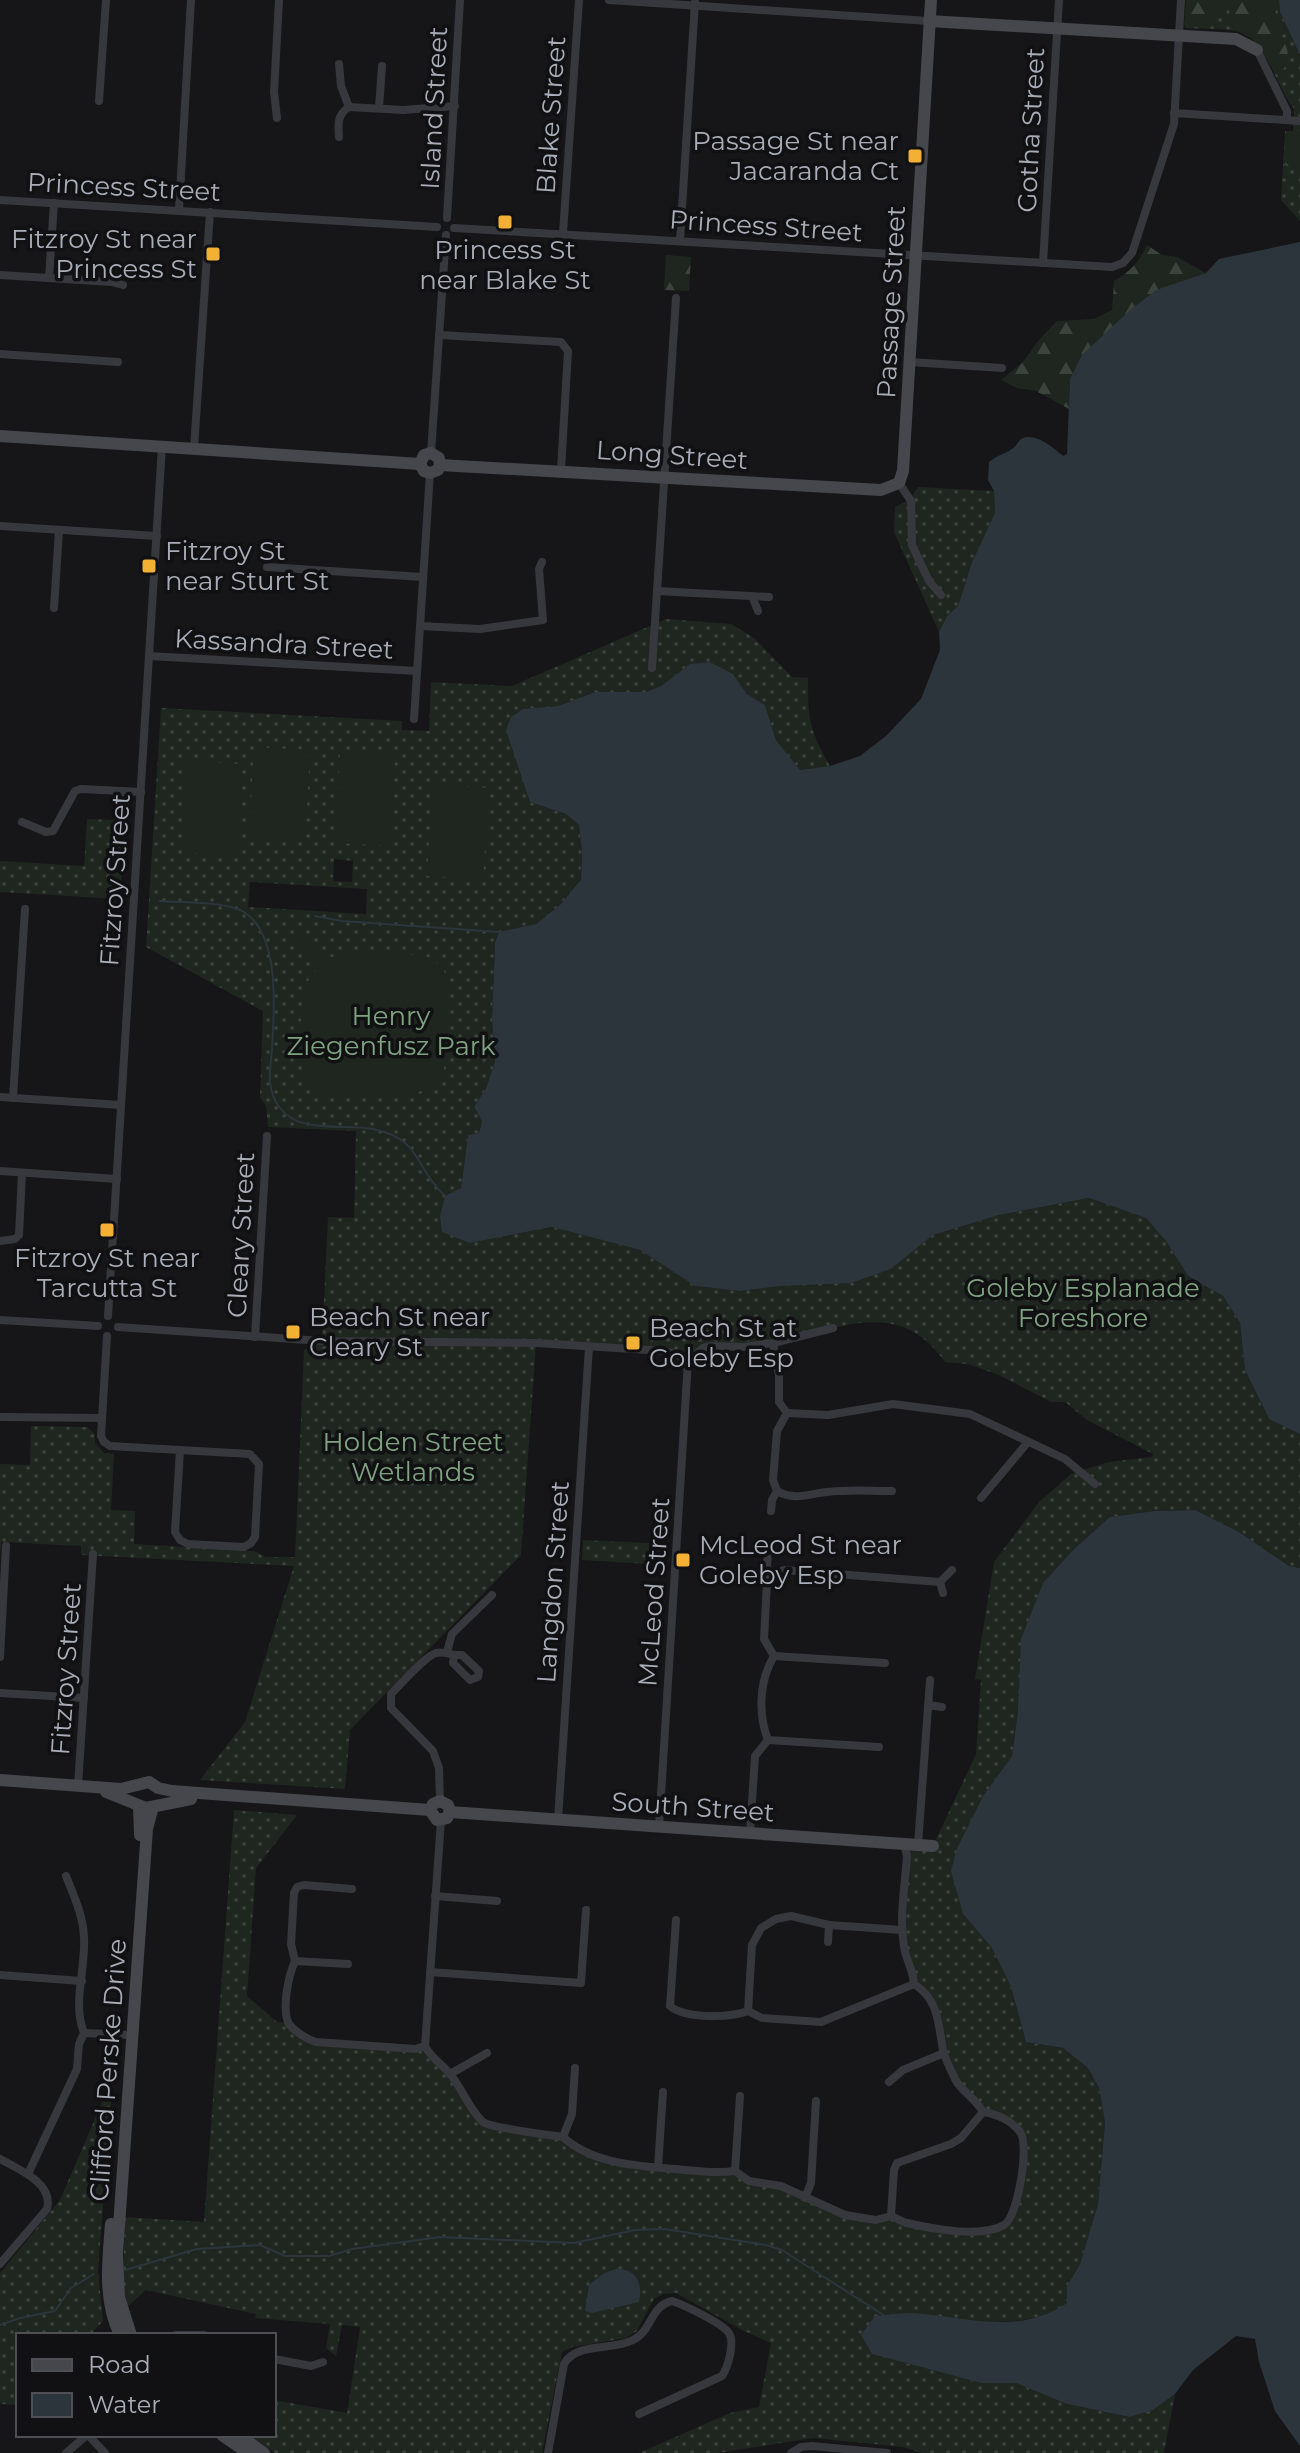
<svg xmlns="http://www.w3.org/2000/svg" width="1300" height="2453" font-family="Montserrat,sans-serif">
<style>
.grass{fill:url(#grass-dots);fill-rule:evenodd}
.forest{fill:url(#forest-firs)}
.garden{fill:#1e261f}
.water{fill:#2c353c}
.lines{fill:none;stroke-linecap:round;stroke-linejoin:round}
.stream{stroke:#2c353c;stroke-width:2}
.street{stroke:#37383d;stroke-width:8}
.secondary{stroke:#45474d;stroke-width:12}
.poi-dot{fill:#f2b134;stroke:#111113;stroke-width:3}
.labels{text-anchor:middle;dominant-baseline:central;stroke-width:7;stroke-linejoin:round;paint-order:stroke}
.street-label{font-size:26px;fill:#a8adb8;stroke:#111113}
.poi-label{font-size:26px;fill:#a8adb8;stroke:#111113;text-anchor:start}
.park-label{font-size:26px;fill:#7fa381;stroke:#111113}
</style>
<defs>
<pattern id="grass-dots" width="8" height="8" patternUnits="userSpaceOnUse" patternTransform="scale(2)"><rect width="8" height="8" fill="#1e261f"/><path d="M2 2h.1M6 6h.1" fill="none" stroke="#3c433d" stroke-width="1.8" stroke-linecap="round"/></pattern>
<pattern id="forest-firs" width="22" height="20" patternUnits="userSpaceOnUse" patternTransform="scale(2)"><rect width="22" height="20" fill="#1e261f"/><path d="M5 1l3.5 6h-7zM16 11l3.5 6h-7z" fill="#3c433d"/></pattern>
</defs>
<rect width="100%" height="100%" fill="#161618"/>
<g class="grass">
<path d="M1187 0H1279L1280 12 1300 55V221L1281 200 1285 131H1293L1294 109C1278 91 1264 37 1243 32 1225 28 1204 29 1185 28Z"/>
<path d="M918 487 994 491 995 513 972 562 958 606 947 616 939 632 894 532 895 507 910 499Z"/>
<path d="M666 619 731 624 754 638 792 677 808 678C808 721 809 728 830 766L800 770 776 740 765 705 747 694 733 674 690 664 661 686 646 692H595L558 706 523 709 530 802 566 814 579 825 582 853 581 878 561 904 536 924 495 943 492 1018 495 1062 486 1088 474 1107 482 1121 479 1133 468 1135 461 1188 470 1243 552 1227 640 1250 695 1286 740 1291 891 1269 933 1235 999 1215 1089 1198 1146 1218 1166 1241 1188 1276 1223 1296 1240 1323 1245 1370 1268 1418 1300 1434V1568L1289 1566 1239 1532 1195 1510 1154 1511 1110 1517 1018 1711 1012 1756 983 1796 957 1848 963 1914 992 1948 1011 1987 1026 2042 1063 2048 1089 2068 1099 2088 1105 2122 1098 2204 1080 2264 1067 2286V2304C1019 2333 963 2320 910 2313L872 2354 981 2383H1016L1067 2404 1128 2417 1153 2410 1175 2394 1164 2453H922L903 2447 813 2438 718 2453H639L730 2413 759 2407 771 2343 742 2330 676 2293 663 2294 654 2299 637 2331 626 2338 572 2347 562 2352 542 2453H275L249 2435H274V2400L347 2413 360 2327 342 2325 336 2356 326 2348 330 2324 255 2318 256 2314 146 2290 127 2307 123 2286 125 2217 204 2222 234 1810 297 1815 256 1868 247 1996 277 2022 289 2023 307 2038 425 2046 484 2122 557 2136 618 2163 728 2172 749 2181 772 2184 845 2215 896 2217 973 2232 1009 2221 1026 2148 1020 2131 983 2112 962 2089 944 2053 940 2019 914 1984 904 1951V1844L933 1846 976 1754 981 1680 975 1679 994 1562 1039 1502 1071 1474 1109 1462 1152 1457 1153 1454 1087 1420 1065 1402H1051L999 1375 968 1364 945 1362C899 1296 840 1329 776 1342 756 1346 734 1341 714 1345 705 1347 695 1356 688 1361L678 1355 536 1344 521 1555 350 1730 345 1789 200 1780 245 1722 294 1566 81 1555V1546L2 1542 0 1555V1464L30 1465 31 1426 87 1427 95 1434V1443L104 1453 114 1454 111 1510 135 1511 134 1544 254 1551 265 1557H295L304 1350 322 1341 328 1217 354 1218 356 1131 268 1127 266 1106 260 1097 263 1011 146 947 161 708 402 721V730L429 731 431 682 512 686ZM334 859 353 861 352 882 333 881ZM250 882 367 889 366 914 248 907Z"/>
<path d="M116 794 127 795 120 899 0 892V861L84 866 87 819 114 820Z"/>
<path d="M583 1540 667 1544 666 1565 582 1560Z"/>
<path d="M113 2077 98 2271 103 2321 90 2335H18V2405L0 2404V2273L60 2200Z"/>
</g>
<g class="forest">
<path d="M1186 0H1276C1276 6 1275 14 1276 20 1280 37 1299 59 1279 73L1275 71 1252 39 1230 27 1227 19 1230 11 1225 3 1221 6V13C1210 24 1200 31 1184 25Z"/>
<path d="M1300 130V171H1298L1283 164 1285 140Z"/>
<path d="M1147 245 1162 255 1177 257 1206 273 1185 282 1070 379 1069 409 1036 391 1017 388 1001 380 1022 363 1039 340 1057 321 1094 319 1112 310 1114 281C1130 272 1139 262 1147 245Z"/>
<path d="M666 255 691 257 689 291 664 290Z"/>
</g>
<g class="garden">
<path d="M254 747 310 750 305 842 249 839Z"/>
<path d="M340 750 395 753 390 846 336 843Z"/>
<path d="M186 761 242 764 238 855 182 853Z"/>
<path d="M433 784 489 788 483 879 427 876Z"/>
<path d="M303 934 321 955 311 964 292 943Z"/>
<path d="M383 950 431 958 443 968 450 984V1031L443 1074 432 1085 415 1094H323L311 1088 304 1072 301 1021 308 981 320 964 343 951Z"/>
</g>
<g class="water">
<path d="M1279 0H1300V55L1280 12Z"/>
<path d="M1300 242V1434L1269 1419 1245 1370 1240 1323 1223 1296 1188 1276 1166 1241 1146 1218 1089 1198 999 1215 933 1235 891 1269 851 1283 780 1286 740 1291 695 1286 640 1250 552 1227 470 1243 442 1232 440 1216 445 1196 461 1188 468 1135 479 1133 482 1121 474 1107 486 1088 495 1062 492 1018 495 943 499 932 536 924 561 904 581 879 582 853 579 825 566 814 530 802 506 730 511 717 523 709 558 706 595 692H646L661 686 690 664 710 662 733 674 747 694 765 705 776 740 800 770 830 766 860 756 886 736 921 699 940 650 939 632 947 616 958 606 972 562 995 513 994 491 988 480 989 462C999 454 1003 455 1012 449 1016 447 1018 442 1021 439 1034 431 1054 448 1063 456L1067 454 1070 379 1082 355 1128 312 1156 290 1206 273 1219 259Z"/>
<path d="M1195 1510 1239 1532 1289 1566 1300 1568V2446L1275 2411 1259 2362 1255 2339 1236 2336 1193 2370 1175 2394 1153 2410 1129 2417 1067 2404 1016 2383H981L872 2354 861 2335 875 2316C887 2315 901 2313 913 2313 967 2317 1017 2336 1067 2303V2286L1080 2264 1098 2204 1105 2122 1099 2088 1088 2068 1063 2048 1026 2042 1011 1987 992 1948 963 1914 951 1871 957 1848 983 1796 1012 1756 1018 1711 1021 1639 1043 1583 1074 1549 1110 1517 1154 1511Z"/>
<path d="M616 2269C637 2268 643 2284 639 2302L592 2313 585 2311 589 2285 604 2273Z"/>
</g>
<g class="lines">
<g class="stream">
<path d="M160 901C181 903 227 901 244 912 281 936 274 1011 272 1050 270 1071 266 1090 280 1108 301 1135 344 1123 373 1129 422 1139 414 1167 445 1196"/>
<path d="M315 916 342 921 499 932"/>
<path d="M125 2270 197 2249 260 2245 285 2256H329L352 2249 440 2237 574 2243 635 2230 665 2229 766 2245 782 2250 885 2316"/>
<path d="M0 2325 20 2318 55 2311 71 2288 94 2274"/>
</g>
<g class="street">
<path d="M609 0 929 21"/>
<path d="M1257 50 1287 111V119"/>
<path d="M339 64 341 86 349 107"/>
<path d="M99 101 106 0"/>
<path d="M379 108 382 66"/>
<path d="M1174 113 1300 121"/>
<path d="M277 118 274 92 279 0"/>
<path d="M339 137C338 124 337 115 349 107L403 110 455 106"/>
<path d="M0 200 437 227"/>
<path d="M179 210 191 0"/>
<path d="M447 218 460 0"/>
<path d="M454 228 1112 267 1123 263 1132 253 1174 124 1181 0"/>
<path d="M563 233 579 0"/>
<path d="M680 240 695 2"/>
<path d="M1043 263 1059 0"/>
<path d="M0 275 112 282 123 285"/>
<path d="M49 278 54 203"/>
<path d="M439 335 561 342 568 351 561 470"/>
<path d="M0 354 118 362"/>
<path d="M910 362 1002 368"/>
<path d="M194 448 210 212"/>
<path d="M431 453 446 235"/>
<path d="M899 483 911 501 912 545 929 581 941 595"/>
<path d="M0 526 157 536"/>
<path d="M267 567 423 577"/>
<path d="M657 591 769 597"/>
<path d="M752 596 758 611"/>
<path d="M54 608 59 530"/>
<path d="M420 626 480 629 543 620 539 569 542 562"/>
<path d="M149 656 417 671"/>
<path d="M652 668 676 298"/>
<path d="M414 719 430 473"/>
<path d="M22 822 46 832 53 831 75 791 81 789 141 792"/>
<path d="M0 1097 121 1105"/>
<path d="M13 1098 25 909"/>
<path d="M0 1171 117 1179"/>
<path d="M0 1241 15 1239 19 1235 22 1173"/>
<path d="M108 1316 162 446"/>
<path d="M0 1320 98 1326"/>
<path d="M118 1327 322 1341 536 1343 665 1351 678 1355 688 1361"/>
<path d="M107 1336 101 1436 104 1442 110 1446 250 1454 259 1464 255 1537 251 1543 244 1547 188 1544 180 1540 175 1532 180 1450"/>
<path d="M255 1337 267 1136"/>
<path d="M773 1343 779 1375V1402L787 1413 777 1431 773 1480 777 1491C795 1501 808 1494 827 1492 848 1489 871 1491 892 1491"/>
<path d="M688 1361 703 1348 712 1346 743 1347 773 1343 833 1328"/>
<path d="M787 1413 828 1415 893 1404 970 1414 1065 1459 1095 1484"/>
<path d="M0 1417 102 1418"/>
<path d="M981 1498 1028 1442"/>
<path d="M771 1511 772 1500 777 1491"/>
<path d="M768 1545 767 1569 773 1573"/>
<path d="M943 1593 940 1582 952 1570"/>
<path d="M447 1652 452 1634 492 1595"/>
<path d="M774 1656 885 1663"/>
<path d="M0 1657 6 1546"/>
<path d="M0 1693 84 1698"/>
<path d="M928 1705 942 1707"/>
<path d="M768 1740 879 1747"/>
<path d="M78 1786 93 1554"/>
<path d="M440 1801 439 1768 433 1751 391 1708V1694C401 1684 424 1657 436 1653 446 1651 452 1656 462 1655L479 1671 478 1677 470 1680 453 1663 454 1656"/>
<path d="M441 1820 425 2046C431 2058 442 2064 450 2074 462 2088 469 2109 483 2122 491 2128 550 2135 563 2137 595 2166 644 2166 685 2170 704 2171 716 2174 735 2171L749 2181 781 2186 845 2215 876 2220 891 2216C897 2218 901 2222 907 2223 932 2229 982 2238 1004 2225 1018 2217 1030 2144 1020 2132 1011 2120 997 2114 983 2112 974 2097 962 2092 955 2079 951 2070 945 2059 943 2050 938 2023 939 2000 914 1984 913 1969 906 1960 904 1947 899 1917 905 1885 907 1856L904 1844"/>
<path d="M558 1820 589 1347"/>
<path d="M659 1827 688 1361"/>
<path d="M750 1833 755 1756 768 1740C758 1714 759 1681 774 1656L764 1639 767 1582 773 1573 784 1570 940 1582"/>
<path d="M918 1845 930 1680"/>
<path d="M352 1889 304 1885 297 1887 294 1893 291 1944 295 1961C289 1974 281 2010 289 2024 295 2032 307 2039 316 2042L415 2049 425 2046"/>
<path d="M435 1896 497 1901"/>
<path d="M676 1920 670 2006C685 2019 730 2018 748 2011L762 2018 821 2022 914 1984"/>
<path d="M828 1942 829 1925"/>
<path d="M295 1961 348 1964"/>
<path d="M430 1972 581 1983 586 1910"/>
<path d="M0 1975 82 1981"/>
<path d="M748 2011 752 1945 761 1928 776 1919 791 1916 829 1925 902 1930"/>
<path d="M84 2033 131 2035"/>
<path d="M450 2074 487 2053"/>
<path d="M889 2082 903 2070 944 2053"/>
<path d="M563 2137 572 2114 575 2068"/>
<path d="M0 2159C18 2169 54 2183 47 2209L0 2264"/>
<path d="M658 2167 663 2092"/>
<path d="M735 2171 740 2096"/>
<path d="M28 2174 77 2069 79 2044 84 2033C72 2003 86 1969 84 1937 83 1915 74 1896 66 1876"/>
<path d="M805 2198 811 2183 816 2101"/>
<path d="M891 2216 894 2170 897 2163 951 2144 961 2138 983 2112"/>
<path d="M176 2335H204"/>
<path d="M274 2359 311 2366 323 2362"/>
<path d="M88 2435 105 2453"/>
<path d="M66 2453 87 2435"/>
<path d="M548 2453 564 2364C576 2342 612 2351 633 2340 652 2331 650 2306 672 2301 684 2305 722 2323 729 2333 735 2343 728 2367 722 2376L639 2414"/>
<path d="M791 2453 801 2447 812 2446 887 2453"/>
</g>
<g class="secondary">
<path d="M929 21 1236 39 1257 50"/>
<path d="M0 436 420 464"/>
<path d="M420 464 424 455 431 453 439 458 440 465"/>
<path d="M420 464 424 471 430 473 438 470 440 465"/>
<path d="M440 465 881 490 899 483 903 471 931 0"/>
<path d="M0 1780 121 1789 149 1782 158 1788 172 1791 430 1810"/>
<path d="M106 1792 146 1808 191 1799"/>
<path d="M139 1806 140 1835"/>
<path d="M430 1810 433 1804 440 1801 448 1805 450 1812"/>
<path d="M430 1810 437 1820 447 1818 450 1812"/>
<path d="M450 1812 933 1846"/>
<path d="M111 2224C108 2261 103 2300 120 2335"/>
<path d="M131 2335 119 2297 117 2254 147 1829 153 1807"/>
<path d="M222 2435 248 2453"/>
<path d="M239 2435 264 2453"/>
</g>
</g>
<g class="poi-dot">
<rect x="907" y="148" width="16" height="16" rx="4"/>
<rect x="497" y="214" width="16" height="16" rx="4"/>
<rect x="205" y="246" width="16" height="16" rx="4"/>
<rect x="141" y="558" width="16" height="16" rx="4"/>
<rect x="99" y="1222" width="16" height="16" rx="4"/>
<rect x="285" y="1324" width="16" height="16" rx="4"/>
<rect x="625" y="1335" width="16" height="16" rx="4"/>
<rect x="675" y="1552" width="16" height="16" rx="4"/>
</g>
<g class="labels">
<g class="street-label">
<text transform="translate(434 108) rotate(-87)">Island Street</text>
<text transform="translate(551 115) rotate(-86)">Blake Street</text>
<text transform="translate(1031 130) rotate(-87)">Gotha Street</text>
<text transform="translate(124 187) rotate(3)">Princess Street</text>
<text transform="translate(766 226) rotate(4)">Princess Street</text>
<text transform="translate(891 302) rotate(-87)">Passage Street</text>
<text transform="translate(672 455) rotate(4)">Long Street</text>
<text transform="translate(284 644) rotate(3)">Kassandra Street</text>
<text transform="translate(115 880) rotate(-86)">Fitzroy Street</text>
<text transform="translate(241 1235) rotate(-87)">Cleary Street</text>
<text transform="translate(553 1582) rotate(-86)">Langdon Street</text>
<text transform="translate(654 1592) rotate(-86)">McLeod Street</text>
<text transform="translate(66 1669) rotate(-86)">Fitzroy Street</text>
<text transform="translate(693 1807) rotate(4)">South Street</text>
<text transform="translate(108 2070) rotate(-86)">Clifford Perske Drive</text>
</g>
<g class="poi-label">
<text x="899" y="141" text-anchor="end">Passage St near<tspan x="899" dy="30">Jacaranda Ct</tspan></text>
<text x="197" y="239" text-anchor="end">Fitzroy St near<tspan x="197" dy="30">Princess St</tspan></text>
<text x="505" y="250" text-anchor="middle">Princess St<tspan x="505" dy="30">near Blake St</tspan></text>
<text x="165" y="551">Fitzroy St<tspan x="165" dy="30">near Sturt St</tspan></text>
<text x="107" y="1258" text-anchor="middle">Fitzroy St near<tspan x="107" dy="30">Tarcutta St</tspan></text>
<text x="309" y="1317">Beach St near<tspan x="309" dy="30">Cleary St</tspan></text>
<text x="649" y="1328">Beach St at<tspan x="649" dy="30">Goleby Esp</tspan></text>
<text x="699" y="1545">McLeod St near<tspan x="699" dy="30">Goleby Esp</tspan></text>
</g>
<g class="park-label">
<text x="391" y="1016">Henry<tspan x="391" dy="30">Ziegenfusz Park</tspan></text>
<text x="1083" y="1288">Goleby Esplanade<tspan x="1083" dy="30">Foreshore</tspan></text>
<text x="413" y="1442">Holden Street<tspan x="413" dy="30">Wetlands</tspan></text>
</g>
</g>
<rect x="16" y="2333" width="260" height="104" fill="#111113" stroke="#4d4f55" stroke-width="2"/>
<rect x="32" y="2359" width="40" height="12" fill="#45474d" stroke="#4d4f55" stroke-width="2"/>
<text x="88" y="2373" font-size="24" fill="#a8adb8">Road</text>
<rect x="32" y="2393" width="40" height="24" fill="#2c353c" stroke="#4d4f55" stroke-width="2"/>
<text x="88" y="2413" font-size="24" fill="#a8adb8">Water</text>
</svg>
